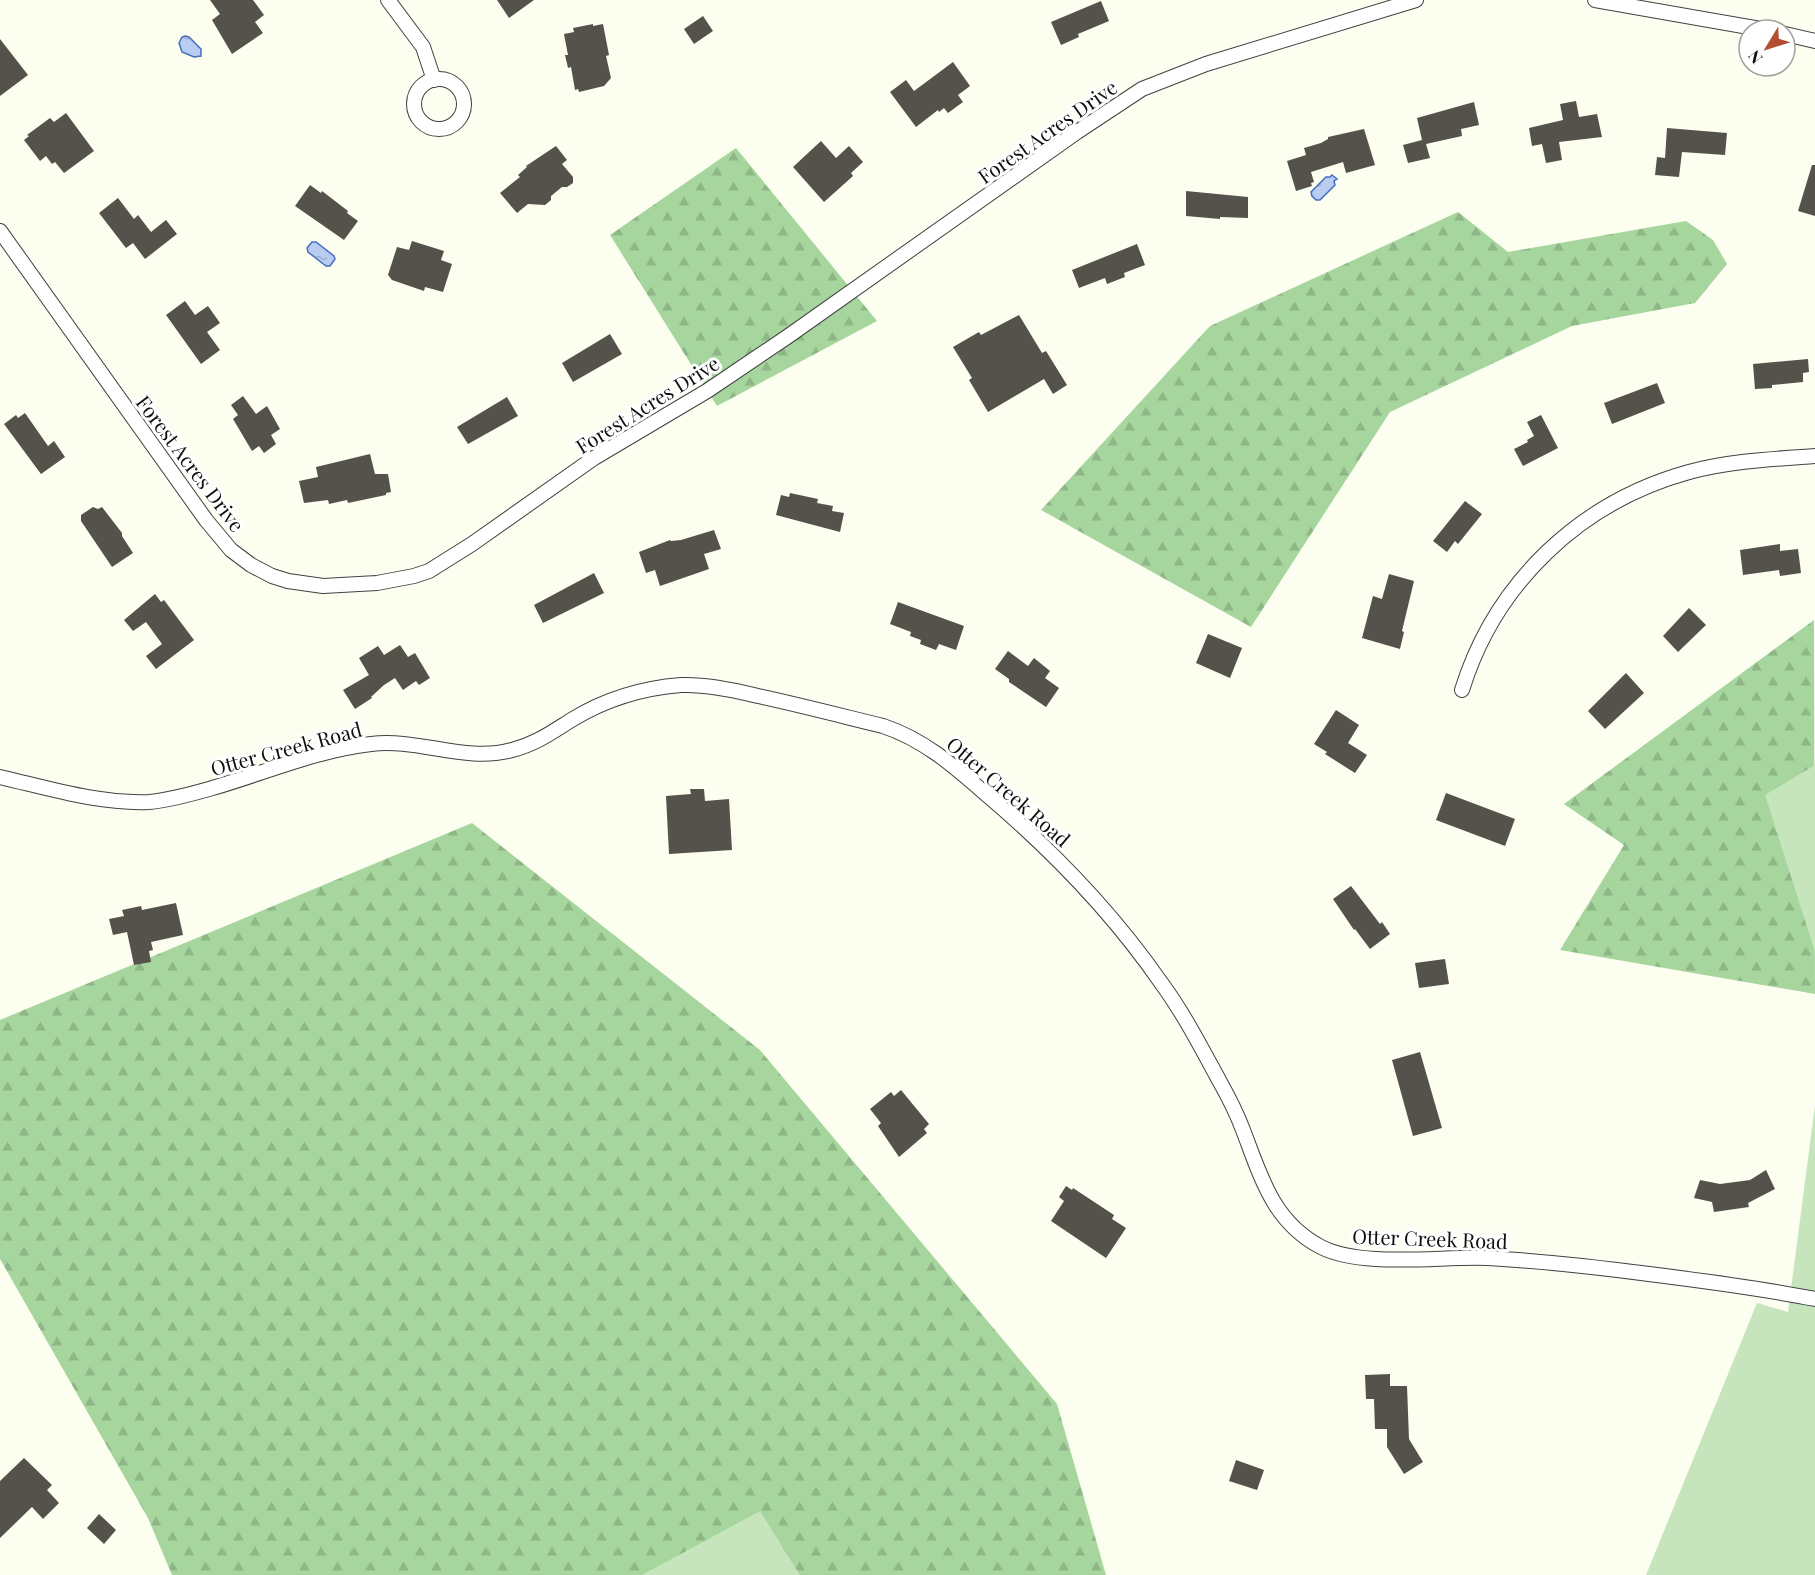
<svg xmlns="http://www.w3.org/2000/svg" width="1815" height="1575" font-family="'Playfair Display',serif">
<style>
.forest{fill:url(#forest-firs)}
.park{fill:#c6e5bc}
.water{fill:url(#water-ripples);stroke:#466ec1;stroke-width:1.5}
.building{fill:#55524b}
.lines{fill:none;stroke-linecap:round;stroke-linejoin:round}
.street-casing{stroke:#414141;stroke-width:16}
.street{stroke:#fff;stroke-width:14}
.labels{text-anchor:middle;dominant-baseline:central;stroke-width:6;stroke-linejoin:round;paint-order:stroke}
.street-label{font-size:20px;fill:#0e0e0e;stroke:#fff}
</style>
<defs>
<pattern id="forest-firs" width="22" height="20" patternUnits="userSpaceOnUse" patternTransform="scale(1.5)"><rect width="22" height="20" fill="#a6d59d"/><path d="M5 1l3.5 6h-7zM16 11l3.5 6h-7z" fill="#8eb686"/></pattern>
<pattern id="water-ripples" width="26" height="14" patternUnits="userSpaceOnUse" patternTransform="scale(1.5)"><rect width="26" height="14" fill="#b9ccf1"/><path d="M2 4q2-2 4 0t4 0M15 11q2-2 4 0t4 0" fill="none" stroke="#9eaecd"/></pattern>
</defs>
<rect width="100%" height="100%" fill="#fcfef0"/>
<g class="forest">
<path d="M736 148 877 321 717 406 610 235Z"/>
<path d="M1458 212 1508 252 1686 221 1713 240 1727 264 1695 303 1572 326 1390 412 1251 627 1041 510 1210 326Z"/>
<path d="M1814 620 1815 994 1560 950 1624 845 1564 804Z"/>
<path d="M472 823 760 1050 1057 1404 1106 1575H172L148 1518 0 1259V1020Z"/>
</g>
<g class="park">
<path d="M1815 765V952L1765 795Z"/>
<path d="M1815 1105V1575H1646L1757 1303 1788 1312Z"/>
<path d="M760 1511 800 1575H642Z"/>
</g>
<g class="water">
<path d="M185 36 189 37 201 49V56L194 57 182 52 179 43 182 37Z"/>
<path d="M1332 175 1337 179 1334 181 1335 185 1320 200H1316L1312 196 1311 192 1326 177H1330Z"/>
<path d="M312 242H316L334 256 335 259 330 266H326L308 252 307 248Z"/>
</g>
<g class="building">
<path d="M210 0H253L264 15 255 22 263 33 232 54 212 20 220 14Z"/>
<path d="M497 0H534L509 18Z"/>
<path d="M1101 1 1109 21 1078 34 1079 37 1061 45 1051 22Z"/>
<path d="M703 16 713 31 694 44 684 29Z"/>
<path d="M593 24V26L603 24 609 55 606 56 611 78 604 86 579 92 578 89 575 90 571 67 568 68 565 55H568L564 34 574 32 573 28Z"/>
<path d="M0 39 28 75 0 96Z"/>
<path d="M953 62 970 86 958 95 963 102 948 113 944 108 939 112 938 110 916 127 890 92 906 80 914 91Z"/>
<path d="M1576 101 1579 117 1597 114 1602 137 1559 142 1562 160 1546 163 1542 144 1532 146 1529 128 1563 120 1560 104Z"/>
<path d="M1474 102 1479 125 1461 129 1462 136 1426 144 1430 158 1408 163 1403 145 1422 140 1417 118Z"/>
<path d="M66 113 94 151 64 173 55 162 52 164 46 156 40 161 24 140 29 136 27 135 50 118 54 122Z"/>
<path d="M1667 128 1727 133 1725 155 1682 152 1679 177 1655 175 1657 157 1665 158Z"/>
<path d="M1364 129 1375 165 1346 173 1343 162 1311 172 1314 182 1311 183 1312 186 1296 191 1287 161 1306 155 1304 148 1321 143 1328 139V137Z"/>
<path d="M821 141 836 158 849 146 863 162 851 173 853 176 824 202 793 167Z"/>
<path d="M556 146 567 160 562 164 573 177V183L567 187H562L551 196V200L545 205 528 204 517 213 500 193 520 177 518 175 527 167 526 166Z"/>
<path d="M1812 165H1815V216L1798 211Z"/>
<path d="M310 185 321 193 322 191 348 211 347 213 358 221 344 240 295 206Z"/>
<path d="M1186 191 1248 197V218L1220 217V219L1186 216Z"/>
<path d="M118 198 134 219 138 215 151 232 166 220 177 234 145 259 133 243 126 248 99 213Z"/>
<path d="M412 241 444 251 441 260 452 264 443 292 425 287 424 291 392 280 388 275 397 247 409 250Z"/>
<path d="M1137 244 1145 265 1124 273 1125 277 1107 284 1105 278 1079 288 1072 270Z"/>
<path d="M185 301 195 315 208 306 220 323 207 332 220 350 201 364 166 315Z"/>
<path d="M1019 315 1042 353 1046 351 1067 385 1053 394 1044 379 988 412 969 380 972 378 953 347 979 332 981 335Z"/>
<path d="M610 334 622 354 573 382 562 363Z"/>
<path d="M1808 359 1809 372 1803 373V382L1772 385V388L1755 389 1753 364Z"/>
<path d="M1657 383 1665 403 1612 424 1604 403Z"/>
<path d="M243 396 256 414 267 406 280 429 271 435 276 444 264 453 259 446 252 451 233 419 238 415 231 405Z"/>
<path d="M507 397 518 416 468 444 457 427Z"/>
<path d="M25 413 48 446 54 441 65 457 41 474 4 424 16 415 18 418Z"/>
<path d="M1541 415 1558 448 1523 466 1514 449 1528 442 1527 440 1534 436 1527 422Z"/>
<path d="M370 454 375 474H388L391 492 386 493V495L348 503 347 500 329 504 328 500 304 503 299 481 318 477 316 467Z"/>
<path d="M790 493 818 499 817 503 833 506 832 511 844 513 840 532 776 515 781 495 789 497Z"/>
<path d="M1465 501 1482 514 1458 544 1455 541 1447 552 1433 541Z"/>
<path d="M93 507 98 509 102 507 122 533V536L133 553 112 567 81 521V515Z"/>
<path d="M714 530 721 549 704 554 709 569 660 586 655 570 646 573 639 552 670 540 671 541 681 540Z"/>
<path d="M1780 544V551L1798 549 1801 573 1780 576 1779 570 1743 575 1740 550Z"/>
<path d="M594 573 604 593 543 623 534 605Z"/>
<path d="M1389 574 1414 581 1402 631 1404 632 1400 649 1362 638 1373 596 1382 599Z"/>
<path d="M155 594 161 602 164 600 194 640 156 669 146 656 162 644 146 622 133 631 124 620Z"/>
<path d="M898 602 964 626 956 650 939 644 936 650 920 644 921 640 910 636 911 632 890 624Z"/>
<path d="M1689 608 1706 625 1678 652 1663 636Z"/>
<path d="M1208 634 1242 648 1230 678 1196 663Z"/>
<path d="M400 645 408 657 415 653 430 678 419 685 416 681 403 690 395 678 384 685 371 697 372 698 355 709 343 690 369 675 359 658 378 646 384 655Z"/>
<path d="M1008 651 1028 666 1034 658 1050 671 1045 678 1059 688 1046 707 1009 682V679L995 669Z"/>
<path d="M1626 673 1644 693 1605 729 1588 711Z"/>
<path d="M1336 710 1359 725 1348 743 1367 755 1355 773 1325 754 1327 752 1314 744Z"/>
<path d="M690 789H704L705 801 729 799 732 850 669 854 666 796 691 794Z"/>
<path d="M1446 793 1515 819 1505 846 1436 820Z"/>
<path d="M1351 886 1380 924 1382 922 1390 934 1370 949 1355 929 1354 930 1333 899Z"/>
<path d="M176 903 183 935 151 942 153 950 149 951 151 962 134 965 127 932 113 935 109 919 124 916 122 910 141 906 142 910Z"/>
<path d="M1445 959 1449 984 1419 988 1415 963Z"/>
<path d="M1420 1052 1442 1128 1413 1136 1392 1060Z"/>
<path d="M901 1090 929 1124 924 1129 927 1133 899 1157 878 1126 881 1123 870 1109 891 1092 894 1096Z"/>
<path d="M1766 1170 1775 1189 1748 1203 1749 1207 1714 1212 1712 1202 1694 1198 1700 1180 1720 1184 1750 1180Z"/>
<path d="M1066 1186 1072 1190 1073 1188 1114 1215 1112 1219 1126 1228 1106 1258 1051 1221 1064 1201 1059 1197Z"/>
<path d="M1390 1374V1386H1407L1409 1439 1423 1462 1404 1474 1387 1447V1429H1375L1374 1399H1366L1365 1375Z"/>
<path d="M24 1458 52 1485 47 1490 59 1503 43 1519 32 1507 0 1538V1481Z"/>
<path d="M1236 1460 1264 1470 1257 1490 1229 1481Z"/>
<path d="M99 1514 116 1530 104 1544 87 1528Z"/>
</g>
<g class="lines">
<defs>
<g id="street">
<path d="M388 0 423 47 434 80"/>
<path d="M1595 0 1766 30"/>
<path d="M1785 34 1815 41"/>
<circle cx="439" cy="104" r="25"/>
<path d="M0 231 206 520 231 550 251 565 272 576 288 581 323 586 377 583 414 576 429 571 472 544 594 458 707 391 787 337 1077 132 1142 89 1206 64 1416 0"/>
<path d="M1462 690C1495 583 1580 502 1689 472 1729 461 1773 459 1815 456"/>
<path d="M0 777C48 788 99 804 149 802 172 800 195 793 216 787 267 772 318 750 371 744 419 738 465 763 512 750 536 744 552 732 573 719 606 699 643 688 681 685 707 684 734 690 758 696 800 705 842 716 883 726 925 740 955 767 987 795 1053 851 1113 913 1162 984 1184 1014 1202 1049 1220 1082 1229 1098 1237 1114 1243 1130 1261 1177 1273 1222 1321 1247 1362 1268 1440 1256 1488 1258 1542 1261 1595 1267 1649 1274 1705 1281 1760 1288 1815 1299"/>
</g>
</defs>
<use href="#street" class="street-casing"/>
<use href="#street" class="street"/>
</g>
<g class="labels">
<g class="street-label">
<text transform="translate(1047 131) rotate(-35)">Forest Acres Drive</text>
<text transform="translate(647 404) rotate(-32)">Forest Acres Drive</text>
<text transform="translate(191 463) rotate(53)">Forest Acres Drive</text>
<text transform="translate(286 748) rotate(-15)">Otter Creek Road</text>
<text transform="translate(1009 791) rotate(41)">Otter Creek Road</text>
<text transform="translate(1430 1238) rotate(2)">Otter Creek Road</text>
</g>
</g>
<g transform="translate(1767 48) rotate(232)"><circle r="28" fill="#ffffff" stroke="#9f9f9f" stroke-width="1.5"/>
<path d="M0-4.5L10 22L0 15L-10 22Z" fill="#b24f32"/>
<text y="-9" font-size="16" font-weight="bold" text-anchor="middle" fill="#0e0e0e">N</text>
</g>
</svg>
